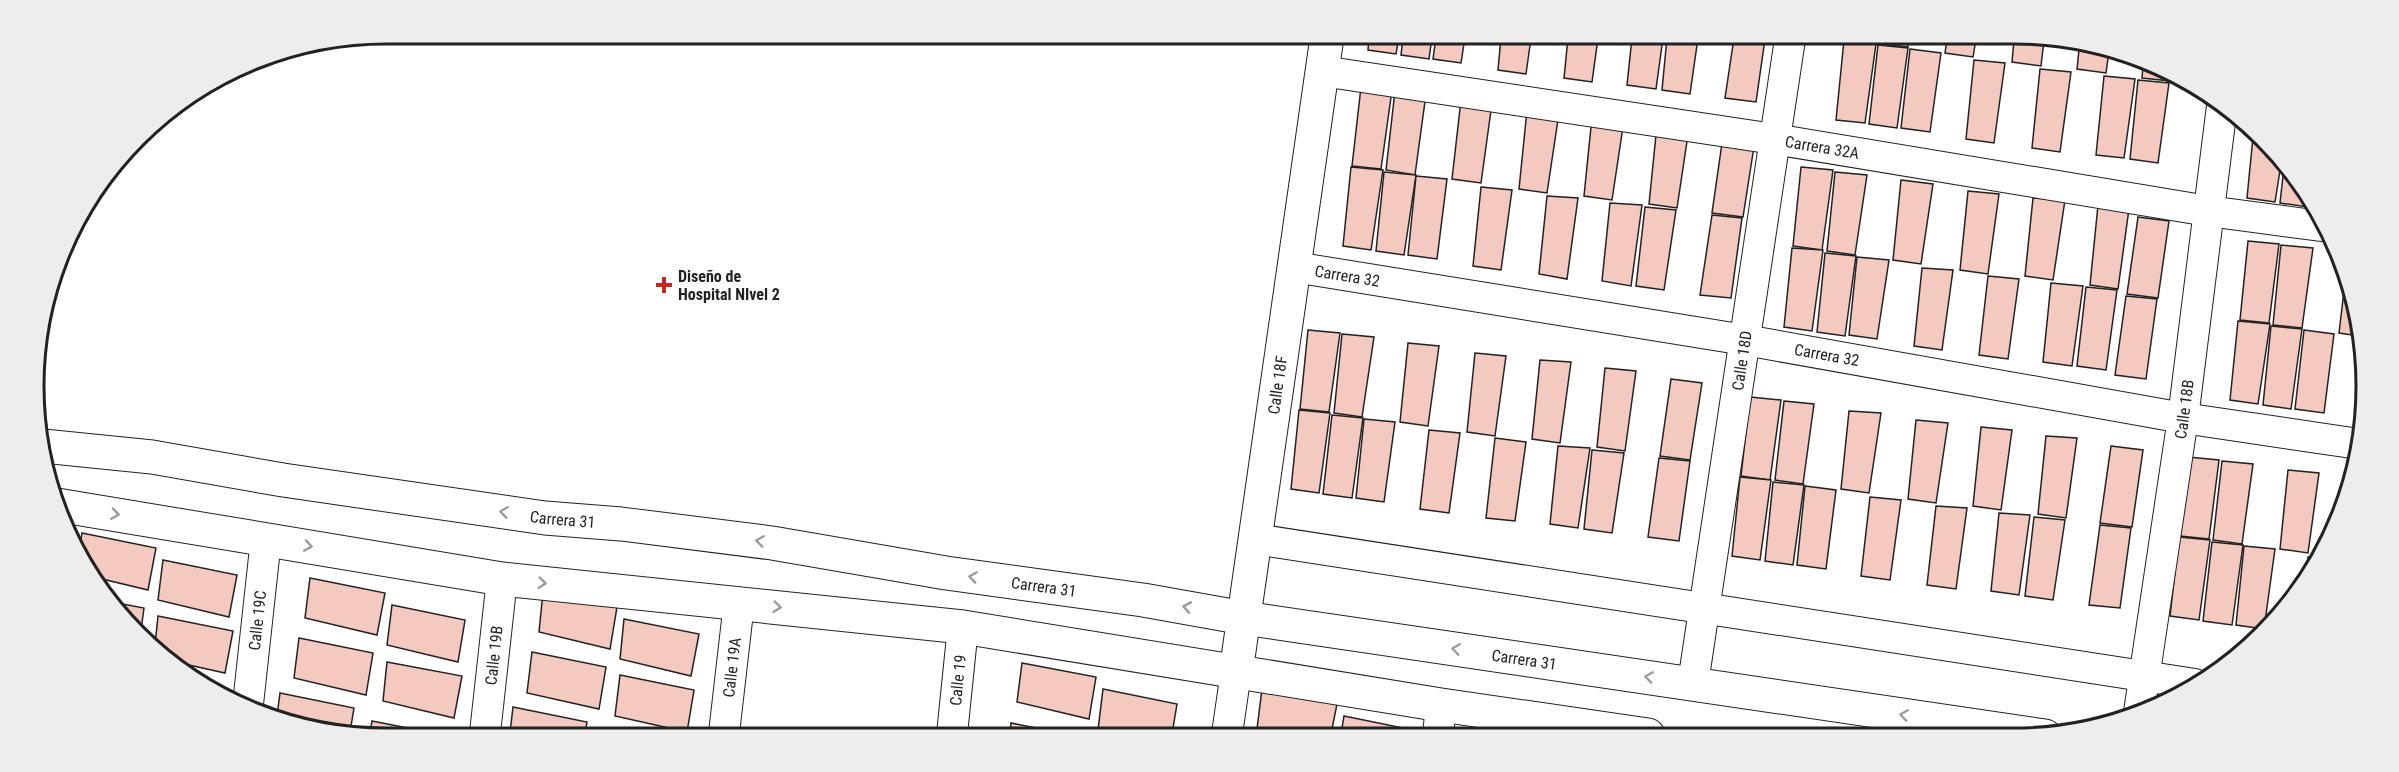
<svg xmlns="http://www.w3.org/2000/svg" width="2399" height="772" font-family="'Roboto Condensed',sans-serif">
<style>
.building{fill:#f3c9c0;stroke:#222;stroke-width:1.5}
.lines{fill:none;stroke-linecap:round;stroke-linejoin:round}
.minor-casing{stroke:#222;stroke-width:32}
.tertiary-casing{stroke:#222;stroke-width:35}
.secondary-casing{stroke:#222;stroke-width:35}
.minor{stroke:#fff;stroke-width:30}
.tertiary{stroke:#fff;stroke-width:33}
.secondary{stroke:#fff;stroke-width:33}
.oneway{stroke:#9c9c9c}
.poi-dot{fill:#c62828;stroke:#fff;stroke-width:2}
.labels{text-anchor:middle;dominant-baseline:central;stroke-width:4.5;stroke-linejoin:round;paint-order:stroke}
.street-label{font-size:16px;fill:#222;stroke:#fff}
.poi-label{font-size:16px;font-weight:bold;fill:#222;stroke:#fff;text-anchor:start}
.rim{fill:none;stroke:#222;stroke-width:3}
</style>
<rect width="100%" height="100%" fill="#fff"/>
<g class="building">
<path d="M1369 37H1399L1396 54 1368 50Z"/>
<path d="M1403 37H1432L1429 59 1401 55Z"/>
<path d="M1436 37H1465L1461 63 1433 59Z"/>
<path d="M1501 38H1531L1526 74 1498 70Z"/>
<path d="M1568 38H1598L1592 82 1564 78Z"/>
<path d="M1632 38H1663L1656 89 1627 85Z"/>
<path d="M1667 38H1698L1690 94 1662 90Z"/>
<path d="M1734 38 1765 39 1756 102 1725 98Z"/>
<path d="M1846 39H1875V43Z"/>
<path d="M1880 39H1909L1908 47 1879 44Z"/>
<path d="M1947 39H1976L1973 57 1945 53Z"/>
<path d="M1844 40 1876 44 1865 123 1836 120Z"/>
<path d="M2014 40H2044L2041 66 2012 62Z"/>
<path d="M2080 40 2109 51 2106 73 2077 69Z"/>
<path d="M1878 45 1908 48 1897 128 1869 124Z"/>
<path d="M1910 49 1941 53 1930 132 1901 128Z"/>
<path d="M1974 60 2005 63 1994 143 1966 139Z"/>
<path d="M2143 65 2171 77 2170 81 2142 78Z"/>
<path d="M2040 69 2071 72 2060 152 2032 148Z"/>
<path d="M2104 76 2135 79 2124 158 2096 155Z"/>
<path d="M2138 80 2169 83 2158 163 2130 159Z"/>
<path d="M1361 87 1392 90 1381 169 1352 166Z"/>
<path d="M1395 91 1426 94 1415 175 1386 170Z"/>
<path d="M1461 100 1492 103 1481 183 1452 179Z"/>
<path d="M1527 110 1559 113 1547 193 1519 189Z"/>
<path d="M1592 117 1624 120 1612 200 1584 196Z"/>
<path d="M1657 125 1689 128 1677 208 1649 204Z"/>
<path d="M1723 136 1755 140 1743 217 1712 213Z"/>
<path d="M2253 137 2281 164 2275 202 2247 198Z"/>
<path d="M1351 167 1383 170 1371 250 1343 246Z"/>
<path d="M1801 167 1833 170 1822 250 1793 246Z"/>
<path d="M2284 167 2307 190 2309 197 2308 207 2280 203Z"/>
<path d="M1384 172 1416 175 1404 255 1376 251Z"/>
<path d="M1835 172 1867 175 1855 255 1827 251Z"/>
<path d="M1416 176 1447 179 1437 259 1408 255Z"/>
<path d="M1901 180 1933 184 1921 264 1893 260Z"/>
<path d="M1481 187 1512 190 1501 270 1473 266Z"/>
<path d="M1968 191 1999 194 1988 274 1960 270Z"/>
<path d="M1547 196 1578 198 1567 279 1539 274Z"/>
<path d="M2033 198 2065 200 2053 280 2025 276Z"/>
<path d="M1610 203 1642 205 1631 286 1602 281Z"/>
<path d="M2098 205 2129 209 2118 289 2090 285Z"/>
<path d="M1645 207 1676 210 1664 290 1636 286Z"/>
<path d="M1712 215 1742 218 1731 298 1700 295Z"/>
<path d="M2138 217 2169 221 2158 298 2127 294Z"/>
<path d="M2248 241 2279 244 2269 323 2240 320Z"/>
<path d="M2281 245 2313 248 2302 328 2273 325Z"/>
<path d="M1792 248 1823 250 1812 331 1784 327Z"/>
<path d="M1825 253 1856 256 1845 336 1817 332Z"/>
<path d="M1857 257 1889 260 1877 339 1849 335Z"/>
<path d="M1922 268 1953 270 1942 350 1914 346Z"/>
<path d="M1988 276 2019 279 2008 359 1979 355Z"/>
<path d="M2345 282 2359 317V336L2339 333Z"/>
<path d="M2051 283 2083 286 2072 366 2043 362Z"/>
<path d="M2086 287 2117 290 2106 370 2077 366Z"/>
<path d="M2126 296 2157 299 2146 379 2115 375Z"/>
<path d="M2238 321 2270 324 2258 404 2230 400Z"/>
<path d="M2271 326 2302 329 2291 409 2263 405Z"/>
<path d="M1308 330 1340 333 1329 412 1300 409Z"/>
<path d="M2304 330 2334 334 2324 413 2295 409Z"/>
<path d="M1342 334 1374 337 1362 417 1334 413Z"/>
<path d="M1408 343 1439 346 1428 426 1400 422Z"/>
<path d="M1475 353 1506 356 1495 436 1467 432Z"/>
<path d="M1540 360 1571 362 1560 443 1532 439Z"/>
<path d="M1605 368 1636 371 1625 451 1597 447Z"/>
<path d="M1671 379 1702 383 1690 460 1660 456Z"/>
<path d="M1750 397 1781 400 1770 480 1741 476Z"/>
<path d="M1784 401 1814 404 1803 484 1775 480Z"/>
<path d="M1299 410 1330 413 1319 493 1291 489Z"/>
<path d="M1849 411 1881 413 1869 493 1841 489Z"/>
<path d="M1332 415 1363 418 1352 498 1323 494Z"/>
<path d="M1364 419 1395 422 1384 502 1356 498Z"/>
<path d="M1916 420 1948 423 1936 503 1908 499Z"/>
<path d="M1981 427 2012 430 2001 510 1973 506Z"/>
<path d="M1429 430 1460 433 1449 513 1420 509Z"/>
<path d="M2046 436 2077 438 2066 518 2038 514Z"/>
<path d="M1495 438 1526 442 1515 521 1486 518Z"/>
<path d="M1558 446 1590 448 1578 528 1550 524Z"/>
<path d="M2111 446 2143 450 2132 527 2100 523Z"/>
<path d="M1592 450 1624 453 1612 533 1584 529Z"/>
<path d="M2188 457 2219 460 2209 539 2180 536Z"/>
<path d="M1659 458 1690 461 1679 541 1648 537Z"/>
<path d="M2222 461 2253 464 2242 544 2213 540Z"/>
<path d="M2288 470 2319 473 2308 553 2280 549Z"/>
<path d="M1740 477 1771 480 1760 560 1732 556Z"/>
<path d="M1773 482 1804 485 1793 565 1765 561Z"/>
<path d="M1805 486 1836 490 1826 569 1797 565Z"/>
<path d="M1870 497 1901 500 1890 580 1861 576Z"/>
<path d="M1936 506 1967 508 1956 589 1927 585Z"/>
<path d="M1999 513 2030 515 2019 595 1991 591Z"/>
<path d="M2034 517 2065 520 2053 600 2025 596Z"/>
<path d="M2100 525 2131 528 2120 608 2089 605Z"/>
<path d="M82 533 156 548 148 590 90 576 79 553Z"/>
<path d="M2179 537 2210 540 2199 620 2170 616Z"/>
<path d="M2212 542 2243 545 2232 625 2203 621Z"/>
<path d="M2244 546 2275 549 2264 629 2236 625Z"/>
<path d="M2308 557 2320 558 2306 579Z"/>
<path d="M163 560 237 575 229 617 158 600Z"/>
<path d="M310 578 385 593 377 635 305 618Z"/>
<path d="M543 592 617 607 610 649 539 632Z"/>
<path d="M112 602 144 608 141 630Z"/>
<path d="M392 605 465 620 458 662 387 645Z"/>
<path d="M158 616 233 631 225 673 171 661 155 645Z"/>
<path d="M624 619 699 634 691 676 620 659Z"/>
<path d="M299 638 373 653 366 695 294 678Z"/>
<path d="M532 652 606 667 599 709 527 693Z"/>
<path d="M387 662 462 676 454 718 383 701Z"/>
<path d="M1022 663 1096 677 1089 719 1017 702Z"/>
<path d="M620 675 694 690 687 732 615 716Z"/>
<path d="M1103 689 1177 704 1172 734H1116L1098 730Z"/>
<path d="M1262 689 1337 704 1331 734H1280L1257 729Z"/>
<path d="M280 693 354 708 350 732H317L277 716Z"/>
<path d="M513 707 587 722 585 733H510Z"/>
<path d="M1344 716 1418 731 1417 735 1341 734Z"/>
<path d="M372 721 428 732H370Z"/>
<path d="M1011 723 1067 734H1010Z"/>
</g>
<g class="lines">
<defs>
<g id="minor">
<path id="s1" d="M1322 71 1774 139 2208 211 2321 226"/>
<path id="s2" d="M1294 267 1745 340 2183 418 2359 444"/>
<path d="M1255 539 2195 684"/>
<path id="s3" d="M1693 683 1790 39"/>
<path id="s4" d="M248 704 266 539"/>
<path id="s5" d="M2139 712 2183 418 2222 106"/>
<path id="s6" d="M485 733 502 579"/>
<path id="s7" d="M724 733 739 603"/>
<path id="s8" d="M952 734 963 627"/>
<path d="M1227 734 1236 672"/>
<path d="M1438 735 1441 705"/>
</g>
<g id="tertiary">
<path id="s9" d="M1236 672 1327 37"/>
</g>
<g id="secondary">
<path id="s10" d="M43 446 152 457 283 480 545 518 621 524 772 543 946 573 1143 600 1244 618 2045 736"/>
<path d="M57 505 502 579 963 627 1441 705 1648 735"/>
</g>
</defs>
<use href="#minor" class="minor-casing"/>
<use href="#tertiary" class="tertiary-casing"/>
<use href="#secondary" class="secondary-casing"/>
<use href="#minor" class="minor"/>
<use href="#tertiary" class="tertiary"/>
<use href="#secondary" class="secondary"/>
</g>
<defs><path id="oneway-chevron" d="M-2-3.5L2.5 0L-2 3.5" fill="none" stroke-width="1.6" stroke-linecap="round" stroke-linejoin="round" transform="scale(1.5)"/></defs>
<g class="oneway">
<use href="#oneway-chevron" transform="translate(504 512) rotate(-172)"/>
<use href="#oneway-chevron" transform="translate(115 514) rotate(9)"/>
<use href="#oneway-chevron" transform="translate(760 541) rotate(-172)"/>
<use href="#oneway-chevron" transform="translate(308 546) rotate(10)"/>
<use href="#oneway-chevron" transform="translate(973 577) rotate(-172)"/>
<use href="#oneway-chevron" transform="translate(542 583) rotate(6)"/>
<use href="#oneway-chevron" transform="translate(777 607) rotate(6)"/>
<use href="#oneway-chevron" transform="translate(1187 607) rotate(-170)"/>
<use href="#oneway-chevron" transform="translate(1456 649) rotate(-172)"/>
<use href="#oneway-chevron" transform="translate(1649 677) rotate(-172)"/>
<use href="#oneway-chevron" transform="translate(1904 715) rotate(-172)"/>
</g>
<path class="poi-dot" d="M661 276h6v6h6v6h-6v6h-6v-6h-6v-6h6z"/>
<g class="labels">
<g class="street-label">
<text stroke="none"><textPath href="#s1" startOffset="506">Carrera 32A</textPath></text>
<text stroke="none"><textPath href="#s2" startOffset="54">Carrera 32</textPath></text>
<text stroke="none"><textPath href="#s2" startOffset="540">Carrera 32</textPath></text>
<text stroke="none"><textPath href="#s3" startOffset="326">Calle 18D</textPath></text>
<text stroke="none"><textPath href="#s9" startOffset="290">Calle 18F</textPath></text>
<text stroke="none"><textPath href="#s5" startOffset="306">Calle 18B</textPath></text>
<text stroke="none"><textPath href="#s10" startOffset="525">Carrera 31</textPath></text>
<text stroke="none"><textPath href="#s10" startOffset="1011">Carrera 31</textPath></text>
<text stroke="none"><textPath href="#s4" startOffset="84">Calle 19C</textPath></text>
<text stroke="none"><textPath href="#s6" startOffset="78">Calle 19B</textPath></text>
<text stroke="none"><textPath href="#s10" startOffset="1497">Carrera 31</textPath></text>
<text stroke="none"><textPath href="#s7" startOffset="66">Calle 19A</textPath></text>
<text stroke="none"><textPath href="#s8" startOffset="54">Calle 19</textPath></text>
</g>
<g class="poi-label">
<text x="678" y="276">Diseño de<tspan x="678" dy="18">Hospital NIvel 2</tspan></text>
</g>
</g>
<path d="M0 0H2399V772H0ZM386 44H2014A342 342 0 0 1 2356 386V386A342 342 0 0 1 2014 728H386A342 342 0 0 1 44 386V386A342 342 0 0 1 386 44Z" fill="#ededed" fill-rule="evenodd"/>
<path class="rim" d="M386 44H2014A342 342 0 0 1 2356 386V386A342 342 0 0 1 2014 728H386A342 342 0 0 1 44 386V386A342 342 0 0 1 386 44Z"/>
</svg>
